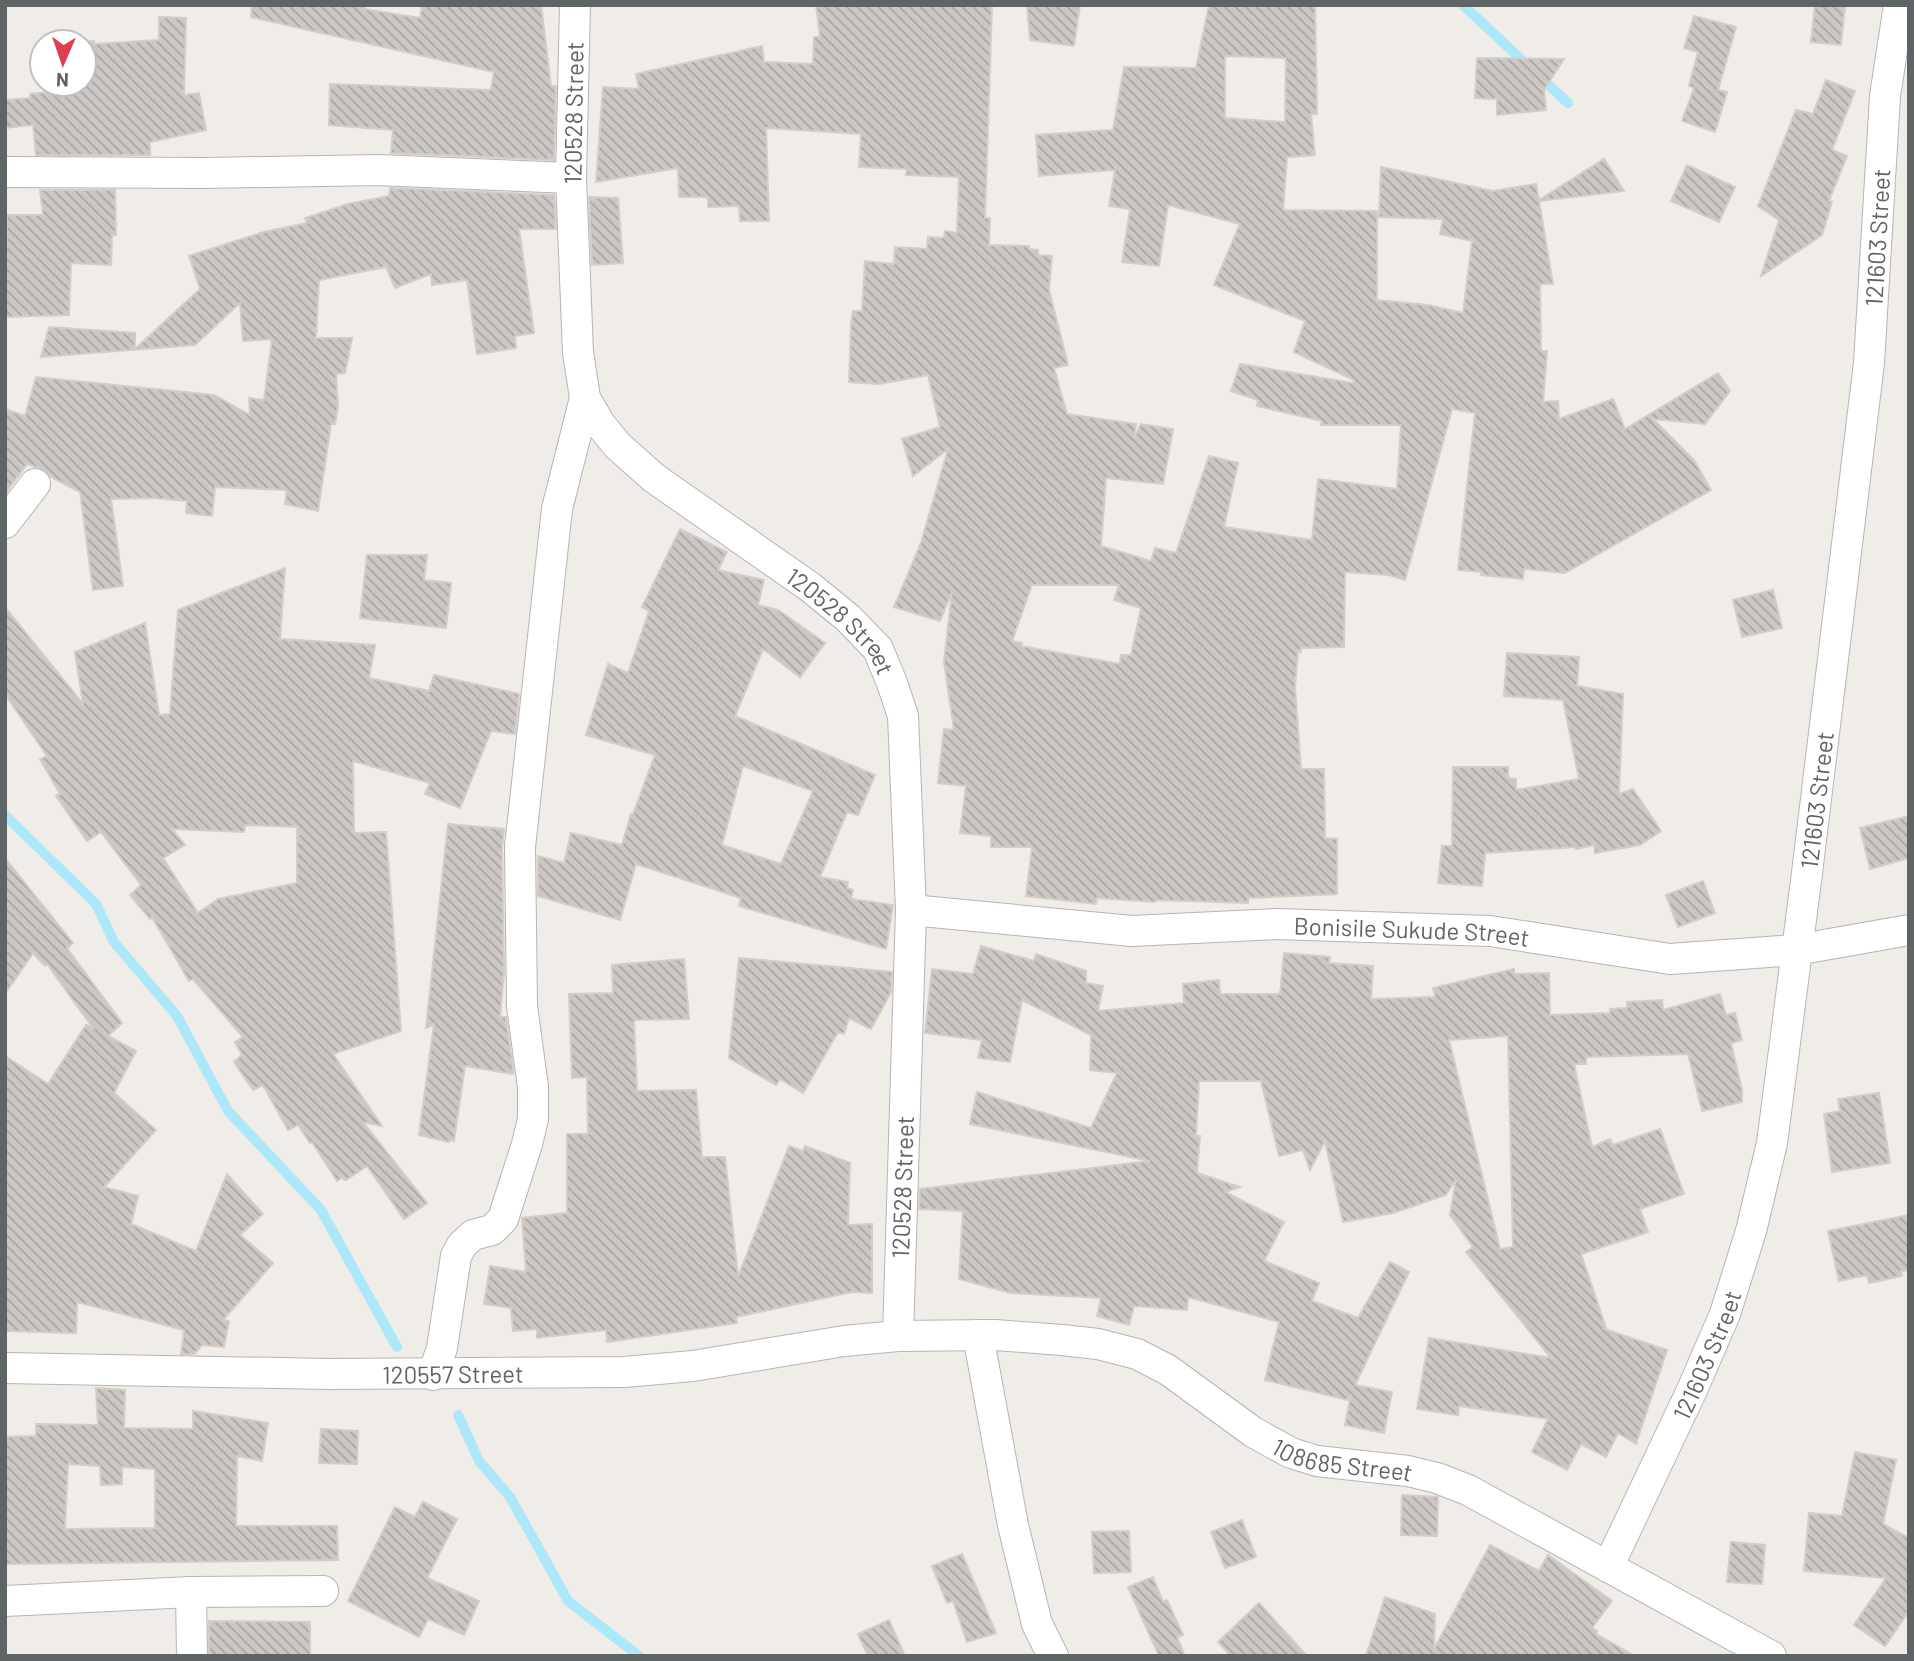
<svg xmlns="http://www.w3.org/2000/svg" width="1914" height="1661" font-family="Barlow,sans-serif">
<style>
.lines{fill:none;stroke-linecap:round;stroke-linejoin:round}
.stream{stroke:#ade7fa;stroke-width:10}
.building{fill:url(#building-back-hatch);stroke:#d4cdc6;stroke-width:2;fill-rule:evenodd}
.street-casing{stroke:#b2b6b8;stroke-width:32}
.street{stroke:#fff;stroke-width:30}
.labels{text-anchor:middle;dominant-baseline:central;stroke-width:5;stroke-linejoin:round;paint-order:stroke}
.street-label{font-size:24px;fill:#5f6466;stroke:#fff}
</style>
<defs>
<pattern id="building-back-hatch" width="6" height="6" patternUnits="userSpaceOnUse" patternTransform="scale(1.75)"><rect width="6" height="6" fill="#ccc7c4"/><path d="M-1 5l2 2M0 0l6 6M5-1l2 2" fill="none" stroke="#a9a5a3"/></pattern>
</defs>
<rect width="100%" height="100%" fill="#f0ece7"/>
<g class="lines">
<g class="stream">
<path d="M1463 5 1568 103"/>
<path d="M5 815 96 904 114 942 177 1016 228 1111 321 1210 397 1347"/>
<path d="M458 1415 479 1461 510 1497 568 1601 639 1656"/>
</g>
</g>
<g class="building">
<path d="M252 5H365L364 9 420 18 422 5H541L551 86H556L554 160 391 153 393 130 329 125 330 84 491 90 494 72 251 17Z"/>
<path d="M816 5H992L985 218H990L989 245 1029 246V249L1038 250V255L1052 256 1049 290 1068 365 1054 368 1067 414 1136 424 1134 439 1141 424 1173 429 1163 484 1106 478 1101 546 1151 561 1155 548 1176 553 1209 456 1238 463 1224 527 1312 540 1318 479 1397 489 1401 425H1321L1322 421 1257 406 1258 400 1231 391 1240 364 1353 383 1354 380 1294 352 1305 321 1214 285 1240 224 1168 205 1159 266 1122 262 1130 209 1109 206 1115 170 1039 176 1036 135 1113 130 1124 67 1196 68 1209 5H1315L1317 114H1311L1315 155 1287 157 1283 210 1377 211V300L1428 305 1463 313 1472 241 1440 234 1443 219 1379 217 1381 167 1493 191 1536 184 1539 200 1604 159 1624 191 1539 201 1553 284H1540L1541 351H1547L1543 402 1558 401 1559 419 1613 399 1625 429 1718 373 1730 391 1705 424 1653 419 1694 460 1711 490 1565 573 1524 569 1523 579 1481 575 1482 572 1458 570 1475 413 1452 409 1405 580 1389 575 1345 572 1344 647 1301 648V652L1298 651 1295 687 1301 769H1324L1325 838 1337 839V894L1248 898V903L1156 900 1155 902 1097 898 1096 904 1026 896 1032 847H991V836L960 833 966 786 938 783 944 729 954 730 944 662 952 592 940 621 894 607 921 543 948 449 913 476 902 439 940 427 928 375 879 384 849 382 851 323 853 311H862L865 261 894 264 895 247 927 249 928 237 944 238 945 231 957 233 959 177 906 175 907 169 859 167 861 134 766 128 769 221H740L739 206 708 207V197H679L678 168 596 182 603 87 639 89 636 74 762 46 764 62 813 64 814 37H820ZM1225 56 1286 58 1285 122 1225 118ZM1032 585H1119L1114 600 1141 608 1131 655H1121L1120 664 1021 646 1022 643 1012 641Z"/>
<path d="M1027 5H1080L1074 46 1030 40Z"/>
<path d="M1815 5H1845L1841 45 1811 42Z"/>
<path d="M1694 16 1736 27 1718 90 1727 92 1715 132 1682 121 1694 88 1689 86 1698 52 1684 48Z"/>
<path d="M159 17 186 18 184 95 199 93 206 130 150 142V155H36L33 125 5 128V100L30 98V94L49 92 47 84H84V42H80L94 41V44L159 40Z"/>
<path d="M1477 58 1564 59 1544 90 1546 110 1497 115V99L1475 98Z"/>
<path d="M1826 80 1855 91 1832 150 1847 156 1829 201 1832 202 1822 235 1761 276 1779 220 1758 206 1796 110 1813 114Z"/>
<path d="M1687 165 1735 187 1719 222 1671 201Z"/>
<path d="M390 188 554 195 556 229H519L534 333 515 336 516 348 477 354 467 280 432 285 431 274 395 288 386 267 319 280 316 338H352L345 373 336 374 338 407 335 424H331L318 511 285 504 287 490 215 487 212 516 186 513 187 501 153 498 111 499 123 586 93 590 80 492 51 477 45 470 27 464 5 494V409L25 416 36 377 214 395 250 415 249 398 264 400 272 339 243 341 240 303 195 345 41 357 49 327 135 333V349L200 289 189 256 264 232 307 223 305 218 348 204 389 196Z"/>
<path d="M40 190H115L116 235H112L111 265 71 263 69 315 5 317 7 215H43Z"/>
<path d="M589 197 618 198 623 263 592 265Z"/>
<path d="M680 529 727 552 718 570 764 580 758 605 778 610 825 643 800 677 763 649 735 716 875 775 858 815 847 812 820 877 848 882 847 888 853 890 851 899 893 905 886 949 739 906 741 898 636 864 620 920 538 896V856L564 863 571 833 622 845 631 814H633L655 755 586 735 608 664 628 673 649 611 642 607ZM743 766 813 791 781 864 722 845Z"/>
<path d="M367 555H427L424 580 451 583 446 628 360 618Z"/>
<path d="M285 568 280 639 375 645 369 678 429 691 434 675 519 694 515 734 491 731 460 808 425 794 430 783 353 761 354 833 386 832 401 1031 333 1054 382 1126 363 1122 427 1203 404 1219 367 1166 346 1180 342 1178 337 1181 312 1142 310 1143 298 1125 288 1130 263 1085 253 1090 234 1062 242 1055 235 1042 243 1037 193 979 189 981 152 917 150 919 130 895 141 885 101 832 87 841 56 796 60 794 40 759 47 756 5 694V607L83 704 75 652 145 623 159 715 170 714 178 610ZM245 825 297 827V834H300L297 836V883L218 899 198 913 163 858 185 845 172 829 244 832Z"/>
<path d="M1773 590 1782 628 1742 637 1733 600Z"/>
<path d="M1507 653 1579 657 1577 686 1623 694 1619 794 1633 789 1661 831 1640 845 1595 853 1594 845 1576 849 1575 847 1485 853 1482 886 1438 883 1442 846H1452L1453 767H1508V778L1516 779V790L1579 779 1563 700 1504 696Z"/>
<path d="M1909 816V858L1870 869 1860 828Z"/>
<path d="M448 824 504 829 502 847 504 972 500 1017H506L513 1069V1074L465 1066 454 1141 450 1140 449 1142 419 1135 434 1024 426 1028Z"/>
<path d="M5 858 73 943 67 948 122 1023 108 1036 136 1051 114 1093 156 1130 104 1187 138 1196 131 1224 196 1251 227 1174 263 1214 240 1235 273 1263 223 1320 229 1321 224 1347 202 1345 194 1354H181L184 1330 77 1302 76 1333 5 1331V1056L48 1084 86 1025 93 1028 47 964 45 966 33 953 5 994Z"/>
<path d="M1703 881 1715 913 1678 927 1666 895Z"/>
<path d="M981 946 1034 961 1036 954 1086 971V983L1103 986 1098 1011 1184 1003 1183 984 1219 980 1220 994H1280L1284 953 1330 957 1329 963 1373 966 1371 999 1435 997 1433 988 1514 969V974L1549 973 1550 1015 1610 1013V1009L1627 1008V1002L1662 1000 1663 1010 1720 994 1726 1015 1735 1013 1742 1040 1731 1043 1742 1090V1102L1702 1111 1688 1054 1586 1057V1064H1574L1592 1147 1610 1139 1613 1145 1660 1129 1684 1194 1640 1209 1648 1232 1581 1254 1606 1328 1604 1329 1667 1350 1636 1444 1618 1433 1606 1457 1581 1444 1567 1470 1532 1452 1548 1419 1459 1406 1458 1415 1417 1409 1429 1338 1551 1358 1466 1252 1473 1247 1450 1215 1456 1179 1446 1195 1393 1213 1343 1222 1325 1141 1310 1170 1303 1150 1279 1156 1261 1081H1199L1196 1136H1200L1197 1173 1240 1187 1225 1192 1284 1222 1264 1261 1319 1283 1312 1301 1358 1318 1390 1262 1409 1272 1355 1385 1392 1392 1384 1433 1345 1425 1351 1394 1348 1400 1265 1380 1279 1322 1188 1297 1187 1310 1134 1306 1129 1325 1097 1316 1101 1298 1011 1293 959 1279 963 1211 919 1209 920 1189 1150 1161 970 1124 977 1092 1091 1128 1117 1073 1090 1070 1091 1035 1022 1000 1010 1062 978 1058 982 1040 925 1033 932 969 973 974ZM1508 1036 1513 1247 1500 1249 1449 1040Z"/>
<path d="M739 958 892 972 891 992 871 1029 849 1018 844 1034 838 1032 803 1093 780 1079 776 1085 729 1058Z"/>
<path d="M684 959 689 1019 634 1020 637 1091 696 1090 702 1157H725L738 1277 789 1146 803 1151 805 1146 850 1163 848 1225 872 1224V1293L852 1292 736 1317 737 1323 607 1342 606 1330 537 1338V1329L513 1331 511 1308 484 1304 490 1266 526 1272 522 1218 567 1213V1134H588L587 1077 572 1078 569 994 613 993 612 965Z"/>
<path d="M1879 1093 1890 1163 1832 1172 1824 1114 1840 1111 1838 1099Z"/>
<path d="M1909 1215V1270L1901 1271 1902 1276 1869 1283 1867 1275 1839 1281 1828 1231Z"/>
<path d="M96 1388 125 1390 124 1428 193 1429V1411L268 1423 262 1461 237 1456 236 1526H337L338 1560 5 1564V1437L36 1436V1424L98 1425ZM68 1464 100 1466 101 1485 122 1484V1467L155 1469V1528L65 1529Z"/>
<path d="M321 1429 358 1431 357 1464 319 1463Z"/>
<path d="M1855 1452 1896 1460 1883 1524 1909 1538V1611L1885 1646 1854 1625 1886 1578 1804 1571 1809 1513 1842 1516Z"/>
<path d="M1402 1495 1438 1497 1437 1536 1401 1535Z"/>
<path d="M423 1502 457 1519 427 1578 479 1601 464 1635 428 1619 419 1637 348 1601 395 1507 415 1517Z"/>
<path d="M1242 1520 1256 1557 1225 1568 1211 1532Z"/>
<path d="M1129 1531 1131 1572 1094 1573 1092 1532Z"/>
<path d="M1731 1542 1765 1545 1762 1584 1727 1582Z"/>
<path d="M1490 1545 1539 1571 1548 1555 1612 1601 1592 1628 1597 1631 1596 1634 1635 1656H1366L1385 1597 1435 1614 1434 1649Z"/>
<path d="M962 1554 996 1633 967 1642 953 1601 947 1603 932 1566Z"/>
<path d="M1153 1577 1163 1602 1167 1600 1183 1635 1177 1637 1184 1654 1181 1656H1159L1128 1587Z"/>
<path d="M1259 1603 1307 1656H1231L1218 1642Z"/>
<path d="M889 1620 905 1656H868L858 1634Z"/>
<path d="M209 1621 310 1622V1656H209Z"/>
</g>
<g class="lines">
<defs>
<g id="street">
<path id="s1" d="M575 5 571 178 578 352 585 398 600 424 617 445 654 478 810 587 848 618 878 649 892 683 903 716 911 910 898 1336"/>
<path d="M5 172 205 173 377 170 571 178"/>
<path d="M5 523 35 484"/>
<path id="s2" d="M911 910 1132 931 1277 924 1490 931 1670 959 1796 950 1909 930"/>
<path d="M978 1335 1013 1525 1037 1624 1053 1656"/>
<path id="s3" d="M5 1368 329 1374 624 1372 693 1366 844 1341 898 1336 995 1335 1062 1340 1098 1344 1137 1354 1168 1370 1253 1432 1291 1453 1317 1461 1408 1471 1437 1478 1468 1490 1771 1656"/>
<path d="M433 1375 442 1348 456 1256 462 1245 473 1235 492 1230 503 1219 527 1144 533 1119V1087L522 1006 520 847 557 509 585 398"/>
<path id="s4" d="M1608 1567 1692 1390 1725 1314 1751 1231 1772 1143 1807 873 1869 363 1885 96 1899 5"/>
<path d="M191 1592 192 1656"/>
<path d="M5 1601 191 1592 323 1591"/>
</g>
</defs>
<use href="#street" class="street-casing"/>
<use href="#street" class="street"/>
</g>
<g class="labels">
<g class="street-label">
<text transform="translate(573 113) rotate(-89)">120528 Street</text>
<text stroke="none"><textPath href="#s4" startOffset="1368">121603 Street</textPath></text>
<text stroke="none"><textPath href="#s1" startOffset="737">120528 Street</textPath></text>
<text stroke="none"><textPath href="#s4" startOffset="802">121603 Street</textPath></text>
<text stroke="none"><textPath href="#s2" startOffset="502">Bonisile Sukude Street</textPath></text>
<text transform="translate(902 1187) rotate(-88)">120528 Street</text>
<text stroke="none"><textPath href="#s4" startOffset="234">121603 Street</textPath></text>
<text stroke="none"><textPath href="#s3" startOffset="448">120557 Street</textPath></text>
<text stroke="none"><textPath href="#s3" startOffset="1372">108685 Street</textPath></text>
</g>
</g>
<rect width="1914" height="1661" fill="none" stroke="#5f6466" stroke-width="14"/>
<g transform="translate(63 63) rotate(182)"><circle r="33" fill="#ffffff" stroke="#bfc1c2" stroke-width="2"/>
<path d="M0-5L12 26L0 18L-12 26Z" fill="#df3e51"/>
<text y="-10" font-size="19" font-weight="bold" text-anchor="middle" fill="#5f6466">N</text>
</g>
</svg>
